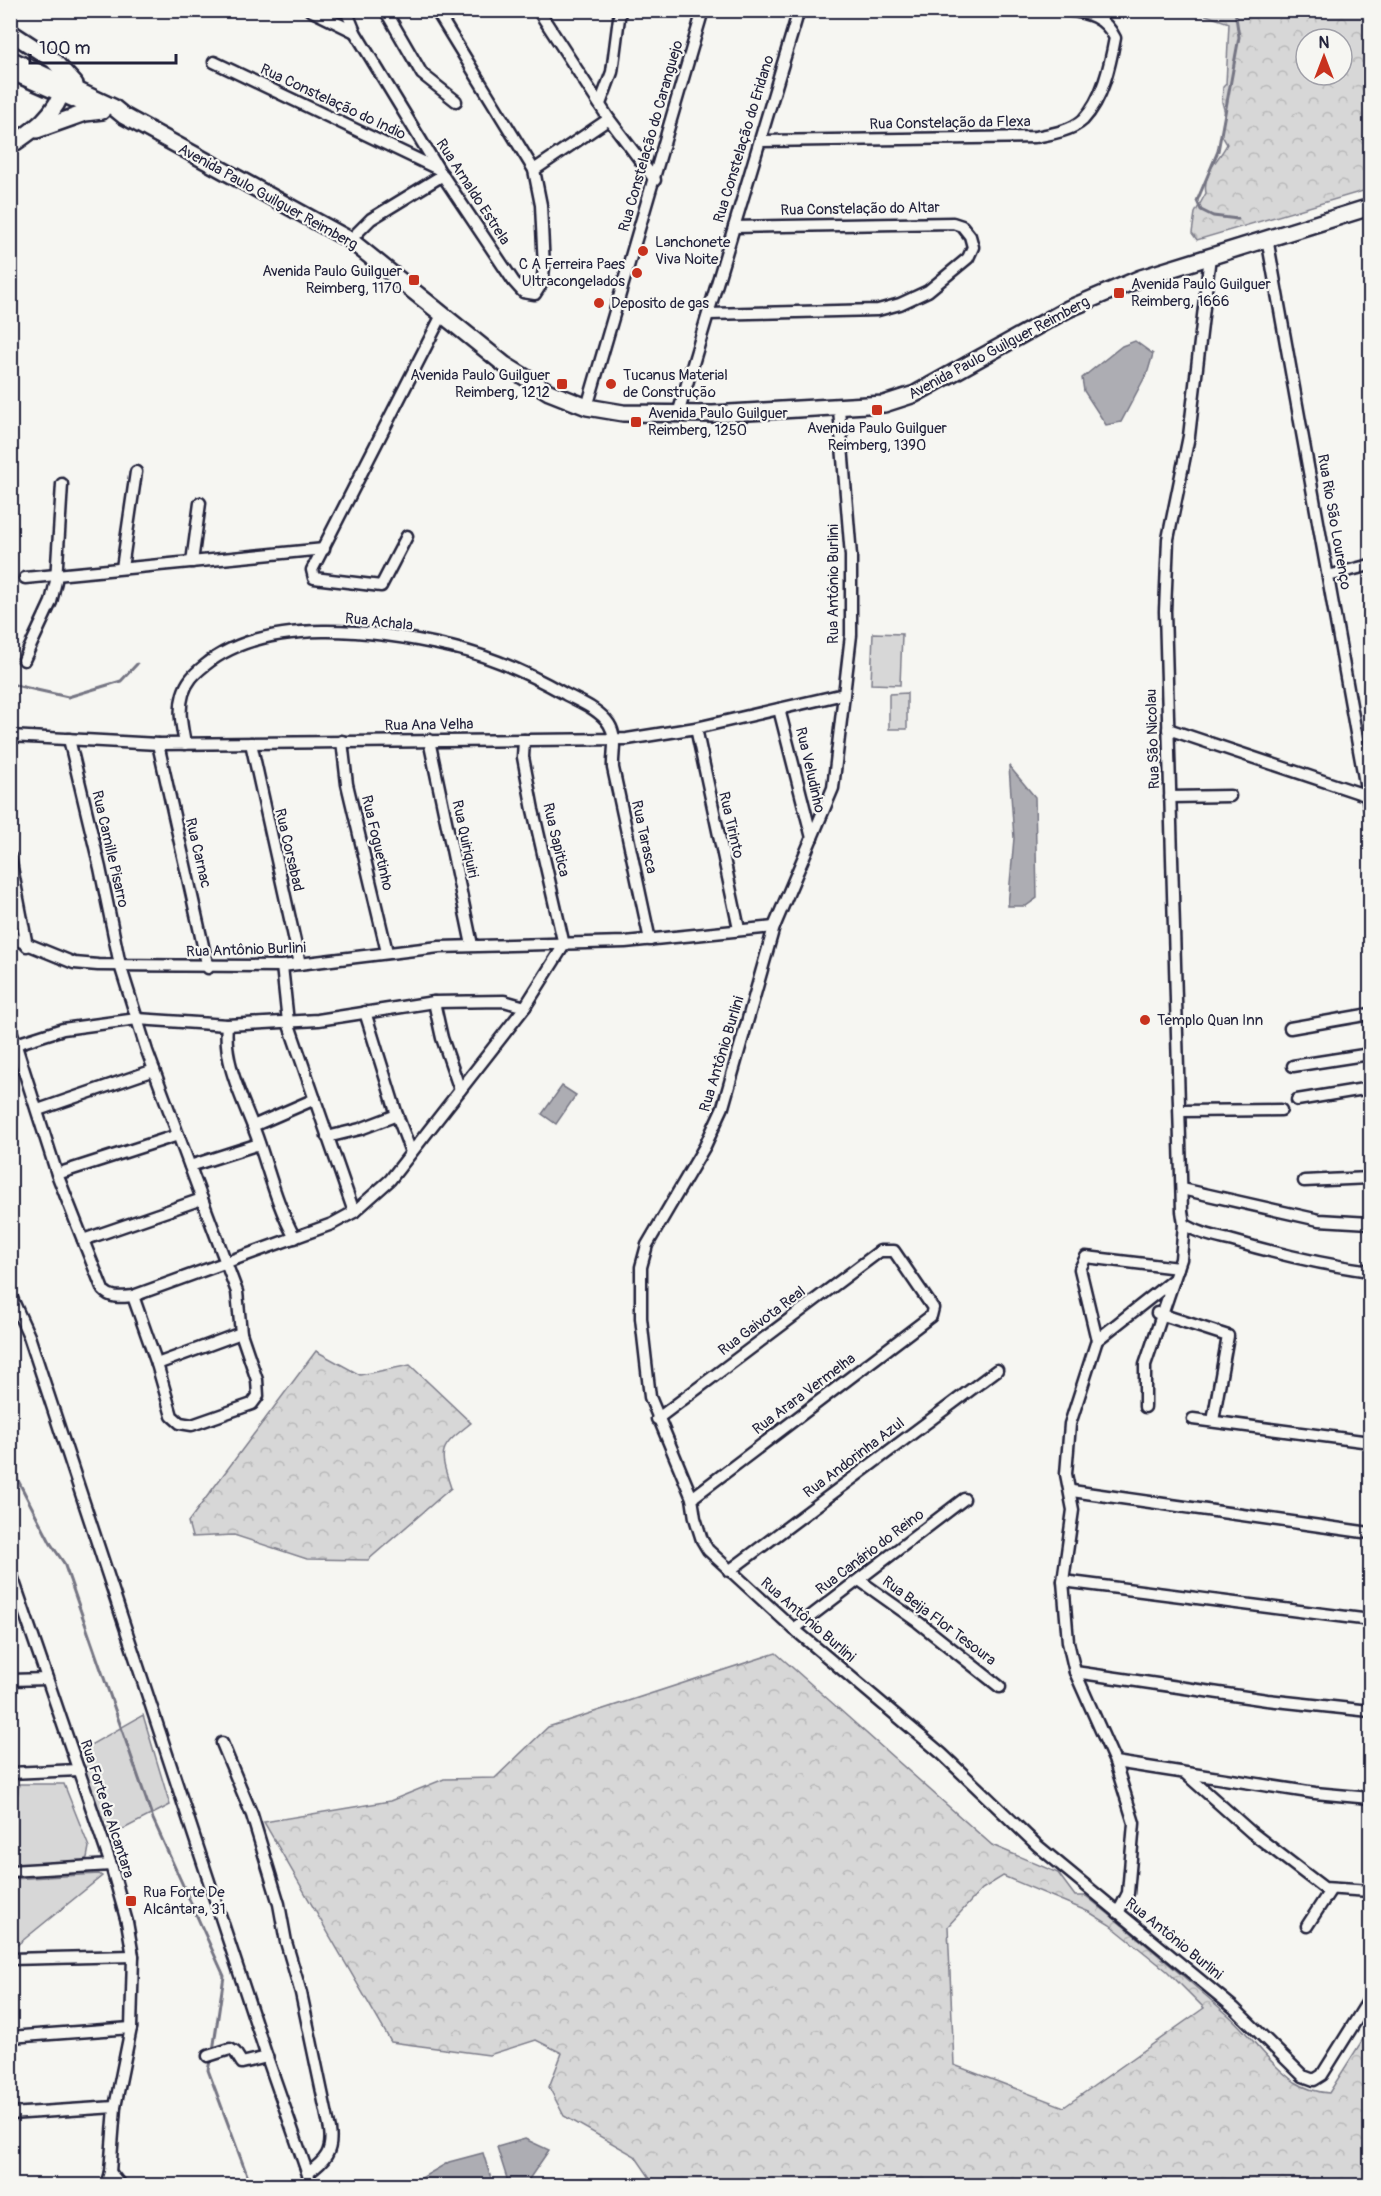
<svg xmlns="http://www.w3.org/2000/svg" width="1381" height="2196" font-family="Pangolin,sans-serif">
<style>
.green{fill:#d7d7d7;stroke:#7c7c89;stroke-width:1.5}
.forest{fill:url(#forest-crowns);stroke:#7c7c89;stroke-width:1.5;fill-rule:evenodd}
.water{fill:#adadb3;stroke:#757583;stroke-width:1.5}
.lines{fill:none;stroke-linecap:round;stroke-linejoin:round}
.stream{stroke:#757583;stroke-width:3}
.street-casing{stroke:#22223b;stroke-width:15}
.secondary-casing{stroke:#22223b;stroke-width:20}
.street{stroke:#f6f6f2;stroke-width:10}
.secondary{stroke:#f6f6f2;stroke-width:15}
.poi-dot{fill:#c8321e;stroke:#f6f6f2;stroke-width:2}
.labels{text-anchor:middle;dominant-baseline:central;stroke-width:4.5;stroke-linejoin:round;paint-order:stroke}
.street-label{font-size:15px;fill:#22223b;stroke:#f6f6f2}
.poi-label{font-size:15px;fill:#22223b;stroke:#f6f6f2;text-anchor:start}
</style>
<defs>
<pattern id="forest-crowns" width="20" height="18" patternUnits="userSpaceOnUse" patternTransform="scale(1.5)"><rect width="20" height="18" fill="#d7d7d7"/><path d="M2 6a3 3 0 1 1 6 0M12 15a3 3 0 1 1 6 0" fill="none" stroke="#b8b8b9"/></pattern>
</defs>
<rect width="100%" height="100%" fill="#f6f6f2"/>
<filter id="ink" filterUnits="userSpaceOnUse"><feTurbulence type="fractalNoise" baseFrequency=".0167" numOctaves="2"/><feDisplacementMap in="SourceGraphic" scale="12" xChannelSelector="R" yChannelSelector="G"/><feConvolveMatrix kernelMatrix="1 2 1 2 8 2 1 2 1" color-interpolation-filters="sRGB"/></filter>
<g filter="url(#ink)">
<g class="green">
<path d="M873 633 902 634 900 685 871 684Z"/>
<path d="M907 693V729H889V694Z"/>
<path d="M143 1715 170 1805 108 1837 78 1752Z"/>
<path d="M19 1784H64L89 1847 87 1858 82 1861 11 1865V1808L16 1804Z"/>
<path d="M99 1874 102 1876 11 1950V1879Z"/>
</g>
<g class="forest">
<path d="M1194 11H1370V189L1197 240 1192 233 1195 213 1206 193C1202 172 1220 159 1227 144L1221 134 1225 113 1222 102 1223 87 1226 84 1229 23ZM1306 39H1342V75H1306Z"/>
<path d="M316 1351 360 1375 410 1365 471 1423C439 1448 438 1449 451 1488L368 1560 307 1559 234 1535 192 1537 188 1522Z"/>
<path d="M776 1653 992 1845 1058 1873 1075 1896H1086C1134 1934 1181 1974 1227 2014 1251 2035 1268 2063 1295 2082 1306 2089 1316 2092 1329 2093L1370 2028V2185H655L635 2156 564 2116 549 2087 562 2053 536 2040 489 2055 391 2042 264 1822 390 1801 444 1779 495 1778 548 1727ZM1003 1876 1089 1912 1110 1925 1167 1971 1204 2008 1064 2107 954 2065 948 1926 982 1889Z"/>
</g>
<g class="water">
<path d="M1135 341 1153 354 1148 371 1121 422 1106 425 1084 391 1082 378 1122 346Z"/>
<path d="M1009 766 1035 797 1037 898 1026 906H1008L1014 838Z"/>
<path d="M562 1086 576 1095 556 1124 542 1114Z"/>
<path d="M525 2139 549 2150 525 2185H509L497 2147Z"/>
<path d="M483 2153 493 2185H421L416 2181 449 2162Z"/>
</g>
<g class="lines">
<g class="stream">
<path d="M1235 10 1239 37 1218 151 1197 201 1201 210 1213 216 1238 219"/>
<path d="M10 684 68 697 121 681 137 664"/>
<path d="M10 1465 51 1544 64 1563 153 1819 224 1976 213 2051"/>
<path d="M211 2057 208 2070 251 2186"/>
</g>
<defs>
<g id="street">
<path d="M310 10 355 32"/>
<path d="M346 10 355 32 439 170 514 282 523 292 535 294 542 283 544 268 541 205 534 170 436 10"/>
<path d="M385 10 422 74 456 101"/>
<path d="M538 10 609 119 655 180"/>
<path d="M214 62 438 169"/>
<path d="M600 104 612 72 620 10"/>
<path d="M760 141 1035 137C1051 134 1071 131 1083 120 1103 99 1110 65 1115 38 1104 16 1088 13 1066 10"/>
<path d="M534 170 609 119"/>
<path d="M1267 238 1370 811"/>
<path d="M350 240 371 219 443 175"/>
<path d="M709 314 878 310 900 304 928 291 968 258 973 247 970 236 962 226 953 223 734 227"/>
<path d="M587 407 703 10"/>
<path d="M839 409 851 556V635L833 788 774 927 723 1107 705 1146 647 1245 641 1267V1318L650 1397 692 1498 695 1518 702 1540 708 1550 794 1629 942 1754 1038 1846 1234 2008 1303 2076 1314 2080 1322 2075 1370 1998"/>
<path d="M678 414 799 10"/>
<path d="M407 536 381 586 314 578 312 570 443 313"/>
<path d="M192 562 200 503"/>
<path d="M122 568 136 472"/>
<path d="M1328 576 1370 565"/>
<path d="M25 578 324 549"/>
<path d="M24 660 51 602 56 581 62 484"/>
<path d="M779 709 812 838"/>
<path d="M696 728 739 929"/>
<path d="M1168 729 1368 796"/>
<path d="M10 736 158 744 627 739 696 728 844 694"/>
<path d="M69 739 100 868 120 965 147 1051 202 1199"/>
<path d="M429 740 472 945"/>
<path d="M524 740 523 757 533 810 564 945 525 1007"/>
<path d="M342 741 347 784 387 952"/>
<path d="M251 743 300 964"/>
<path d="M158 744 208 968"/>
<path d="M185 744C182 727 178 711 183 694 187 681 194 674 204 666 265 615 378 630 451 647 490 656 530 674 565 694 580 702 599 709 609 724 618 738 612 753 613 768L650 940"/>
<path d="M1170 797 1230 796"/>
<path d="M10 857 27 946"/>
<path d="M10 937 74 963 98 965 282 966 439 947 625 942 774 927"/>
<path d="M282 966 288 1022 354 1212"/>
<path d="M434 1002 442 1038 460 1090"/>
<path d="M365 1012 397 1115"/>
<path d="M227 1025C223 1065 244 1101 257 1137 269 1171 277 1206 295 1238"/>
<path d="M10 1027 57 1174 83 1240 202 1199 237 1292 241 1333 257 1380 258 1396 252 1404 192 1425 180 1423 172 1416 157 1364 133 1296"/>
<path d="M1290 1028 1370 1014"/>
<path d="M16 1044 63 1029 137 1019 227 1025 318 1020 434 1002 504 1001 525 1007 390 1180 354 1212 332 1224 133 1296C122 1297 111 1299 103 1290L83 1240"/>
<path d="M1293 1066 1370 1054"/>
<path d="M1297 1100 1370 1088"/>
<path d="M38 1110 154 1070"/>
<path d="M1180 1111 1281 1110"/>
<path d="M253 1126 315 1099"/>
<path d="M327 1137 360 1129 397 1115 411 1152"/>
<path d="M190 1166 259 1144"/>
<path d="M57 1174 178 1135"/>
<path d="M1304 1181 1370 1178"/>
<path d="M1182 1189 1319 1220 1370 1223"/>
<path d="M1184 1224C1199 1234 1217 1237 1233 1241 1278 1254 1324 1265 1370 1271"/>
<path d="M1173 1280 1097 1340 1070 1424 1066 1474 1073 1510 1063 1581 1068 1642 1075 1672 1115 1762 1315 1793 1370 1798"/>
<path d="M10 1294 29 1336 267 2057 312 2186"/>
<path d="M1157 1313 1228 1336 1213 1421"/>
<path d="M1097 1340 1080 1269 1086 1257 1178 1268"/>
<path d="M157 1364 241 1333"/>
<path d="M1145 1407V1365L1181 1259 1184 1224 1182 1211 1165 611 1168 539 1189 436 1210 256"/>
<path d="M657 1419 880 1251H894L933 1308 931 1316 692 1498"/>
<path d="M1193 1419 1370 1442"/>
<path d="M1072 1491 1370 1533"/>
<path d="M10 1570 111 1865 127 1922 133 1956 131 2028 115 2107 110 2172 106 2186"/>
<path d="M729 1571 997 1370"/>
<path d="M859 1580 918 1622 1000 1687"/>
<path d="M1063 1581 1370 1620"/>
<path d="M794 1629 964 1499"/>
<path d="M1075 1672 1267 1700 1370 1711"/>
<path d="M10 1680 47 1679"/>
<path d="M222 1743 252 1815 279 1904 286 1942 301 1993 330 2130C333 2152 325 2161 308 2173"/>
<path d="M1115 1762 1134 1823 1128 1893 1118 1913"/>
<path d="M10 1773 79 1770"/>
<path d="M1187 1775 1251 1832 1324 1888 1370 1891"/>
<path d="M10 1871 111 1865"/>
<path d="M1307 1926 1331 1889"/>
<path d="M10 1959 133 1956"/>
<path d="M10 2037 131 2028"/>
<path d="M208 2056 230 2049 235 2052 242 2063 267 2057"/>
<path d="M10 2114 115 2107"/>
<path d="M110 2172 121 2186"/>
</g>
<g id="secondary">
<path d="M10 32 53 60 75 84"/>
<path d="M10 59 113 107 124 116 350 240 505 365 549 392 587 407 623 413 713 414 884 404 915 394 1068 309 1141 278 1370 207"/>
<path d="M10 71 101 111"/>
<path d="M37 130 85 113 102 111"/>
<path d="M10 146C34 130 57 114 64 86"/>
</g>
</defs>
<use href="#street" class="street-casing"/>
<use href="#secondary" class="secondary-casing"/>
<use href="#street" class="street"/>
<use href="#secondary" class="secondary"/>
</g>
</g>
<g class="poi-dot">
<circle cx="643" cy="251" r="6"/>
<circle cx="637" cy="273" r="6"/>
<rect x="408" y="274" width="12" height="12" rx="3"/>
<rect x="1113" y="287" width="12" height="12" rx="3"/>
<circle cx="599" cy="303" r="6"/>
<rect x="556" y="378" width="12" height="12" rx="3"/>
<circle cx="611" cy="384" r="6"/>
<rect x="871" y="404" width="12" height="12" rx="3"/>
<rect x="630" y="416" width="12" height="12" rx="3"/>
<circle cx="1145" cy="1020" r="6"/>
<rect x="125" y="1895" width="12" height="12" rx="3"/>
</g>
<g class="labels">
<g class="street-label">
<text transform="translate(333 102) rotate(25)">Rua Constelação do Indio</text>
<text transform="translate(950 123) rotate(-1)">Rua Constelação da Flexa</text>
<text transform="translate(651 136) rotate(-74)">Rua Constelação do Caranguejo</text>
<text transform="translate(744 139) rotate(-73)">Rua Constelação do Eridano</text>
<text transform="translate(473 192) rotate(57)">Rua Arnaldo Estrela</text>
<text transform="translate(268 197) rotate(29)">Avenida Paulo Guilguer Reimberg</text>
<text transform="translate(860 209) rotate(-1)">Rua Constelação do Altar</text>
<text transform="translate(999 348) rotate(-28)">Avenida Paulo Guilguer Reimberg</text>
<text transform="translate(1334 522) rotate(80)">Rua Rio São Lourenço</text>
<text transform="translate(833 584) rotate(-90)">Rua Antônio Burlini</text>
<text transform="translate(379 622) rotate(6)">Rua Achala</text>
<text transform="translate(429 725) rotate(-1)">Rua Ana Velha</text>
<text transform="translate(1153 739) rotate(-92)">Rua São Nicolau</text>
<text transform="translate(810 770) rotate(77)">Rua Veludinho</text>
<text transform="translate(731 825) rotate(77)">Rua Tirinto</text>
<text transform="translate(644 837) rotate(78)">Rua Tarasca</text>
<text transform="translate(465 839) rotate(78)">Rua Quiriquiri</text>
<text transform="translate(556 840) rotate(77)">Rua Sapitica</text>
<text transform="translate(377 843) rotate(77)">Rua Foguetinho</text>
<text transform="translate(110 849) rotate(77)">Rua Camille Pisarro</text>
<text transform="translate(289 850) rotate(77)">Rua Corsabad</text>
<text transform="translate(198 853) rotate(77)">Rua Carnac</text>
<text transform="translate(246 950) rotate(-2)">Rua Antônio Burlini</text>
<text transform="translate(722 1054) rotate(-73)">Rua Antônio Burlini</text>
<text transform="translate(762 1321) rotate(-37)">Rua Gaivota Real</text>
<text transform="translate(804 1394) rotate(-37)">Rua Arara Vermelha</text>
<text transform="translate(854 1458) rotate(-37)">Rua Andorinha Azul</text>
<text transform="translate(870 1552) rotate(-37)">Rua Canário do Reino</text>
<text transform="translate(808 1620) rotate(41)">Rua Antônio Burlini</text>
<text transform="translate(939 1621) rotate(37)">Rua Beija Flor Tesoura</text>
<text transform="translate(107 1809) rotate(72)">Rua Forte de Alcantara</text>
<text transform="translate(1174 1939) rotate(39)">Rua Antônio Burlini</text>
</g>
<g class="poi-label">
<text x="655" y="242">Lanchonete<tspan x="655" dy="17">Viva Noite</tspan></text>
<text x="625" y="264" text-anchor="end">C A Ferreira Paes<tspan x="625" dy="17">Ultracongelados</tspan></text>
<text x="402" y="271" text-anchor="end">Avenida Paulo Guilguer<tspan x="402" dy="17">Reimberg, 1170</tspan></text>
<text x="1131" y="284">Avenida Paulo Guilguer<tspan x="1131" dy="17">Reimberg, 1666</tspan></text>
<text x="611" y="303">Deposito de gas</text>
<text x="550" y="375" text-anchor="end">Avenida Paulo Guilguer<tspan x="550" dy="17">Reimberg, 1212</tspan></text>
<text x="623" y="375">Tucanus Material<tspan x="623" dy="17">de Construção</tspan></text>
<text x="648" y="413">Avenida Paulo Guilguer<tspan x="648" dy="17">Reimberg, 1250</tspan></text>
<text x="877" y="428" text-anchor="middle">Avenida Paulo Guilguer<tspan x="877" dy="17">Reimberg, 1390</tspan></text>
<text x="1157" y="1020">Templo Quan Inn</text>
<text x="143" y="1892">Rua Forte De<tspan x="143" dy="17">Alcântara, 31</tspan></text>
</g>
</g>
<rect width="1381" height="2196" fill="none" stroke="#f6f6f2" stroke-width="36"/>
<rect x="18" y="18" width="1345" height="2160" fill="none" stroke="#22223b" stroke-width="2" filter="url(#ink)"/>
<g transform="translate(1324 57)"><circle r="28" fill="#f6f6f2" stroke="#a1a1a9" stroke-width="1.5"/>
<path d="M0-4.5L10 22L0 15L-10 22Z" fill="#c8321e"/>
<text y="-9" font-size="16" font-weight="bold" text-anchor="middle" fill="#22223b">N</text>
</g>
<path d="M30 54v9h146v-9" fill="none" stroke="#22223b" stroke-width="3"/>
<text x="39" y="54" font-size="18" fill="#22223b" stroke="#f6f6f2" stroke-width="4.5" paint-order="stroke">100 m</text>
</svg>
